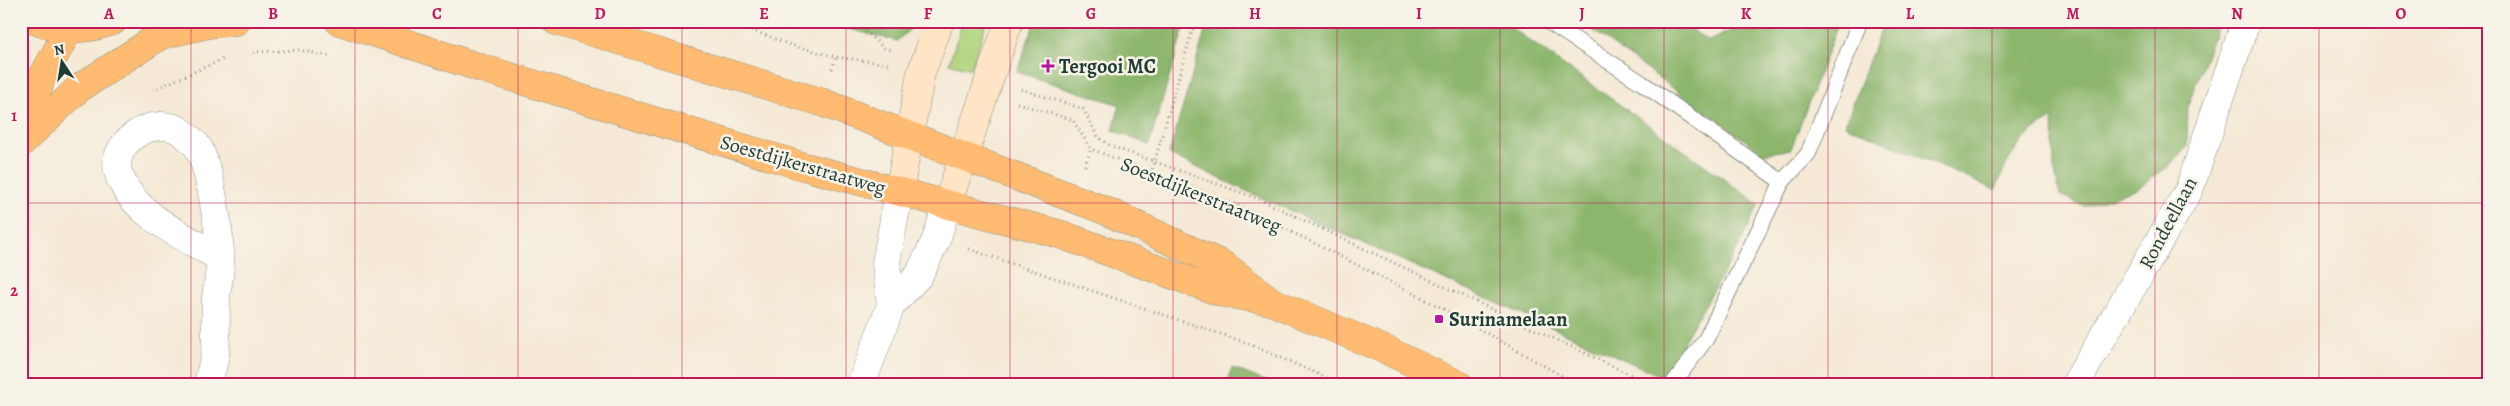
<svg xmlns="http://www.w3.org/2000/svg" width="2510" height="406" font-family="Alegreya,serif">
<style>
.green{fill:#b0d47d;stroke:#688858}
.forest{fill:#8cb66c;stroke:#567a50}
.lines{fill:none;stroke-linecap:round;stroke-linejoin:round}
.lane-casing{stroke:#8a9384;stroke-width:17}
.street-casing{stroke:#8a9384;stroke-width:29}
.secondary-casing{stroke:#8a9384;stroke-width:29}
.primary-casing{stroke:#8a9384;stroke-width:29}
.path{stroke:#8a9384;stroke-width:3;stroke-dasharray:1 4;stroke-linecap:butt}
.lane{stroke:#fff;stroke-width:15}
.street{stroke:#fff;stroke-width:28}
.secondary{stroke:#ffe4c6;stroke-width:28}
.primary{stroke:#ffbb71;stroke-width:28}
.grid{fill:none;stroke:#c2185b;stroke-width:1;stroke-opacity:0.55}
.poi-dot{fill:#b5179e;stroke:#f7f3e8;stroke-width:2}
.labels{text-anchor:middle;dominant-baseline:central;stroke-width:5;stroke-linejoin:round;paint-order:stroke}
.poi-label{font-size:20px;font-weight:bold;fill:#1f3d34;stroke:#f7f3e8;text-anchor:start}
.street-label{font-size:20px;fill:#1f3d34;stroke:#f7f3e8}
.neatline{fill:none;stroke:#c2185b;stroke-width:2}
.grid-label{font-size:16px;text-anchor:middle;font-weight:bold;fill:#c2185b}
</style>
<rect width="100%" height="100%" fill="#f7f3e8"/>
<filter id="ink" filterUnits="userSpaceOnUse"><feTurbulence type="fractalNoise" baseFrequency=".02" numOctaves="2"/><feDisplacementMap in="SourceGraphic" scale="10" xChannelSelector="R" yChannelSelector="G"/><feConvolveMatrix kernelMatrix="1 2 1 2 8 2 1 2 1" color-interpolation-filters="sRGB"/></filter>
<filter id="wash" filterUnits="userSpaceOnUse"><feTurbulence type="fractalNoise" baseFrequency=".0096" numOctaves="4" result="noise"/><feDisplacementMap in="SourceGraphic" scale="20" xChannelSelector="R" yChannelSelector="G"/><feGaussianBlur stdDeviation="1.12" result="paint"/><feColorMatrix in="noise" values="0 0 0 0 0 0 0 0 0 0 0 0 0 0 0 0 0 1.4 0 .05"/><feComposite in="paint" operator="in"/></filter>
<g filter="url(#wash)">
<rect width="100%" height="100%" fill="#f5e9d5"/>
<path class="green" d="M963 21H987L971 69 949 63Z"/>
<g class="forest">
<path d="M816 21H919L897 41Z"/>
<path d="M1035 21H1186L1149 145 1113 130 1120 105 1017 72Z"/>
<path d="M1208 21H1502L1759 204 1735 253 1663 377 1242 189 1169 154Z"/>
<path d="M1583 21H1678L1709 41 1734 29 1738 21H1839L1791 149 1764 154 1583 23Z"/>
<path d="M1884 21H2219L2188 105 2187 146 2169 166 2135 190 2085 206 2060 195 2054 168 2053 118C2017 139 2011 153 1995 190L1845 125Z"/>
<path d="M1232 368 1275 385H1226Z"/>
</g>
</g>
<g filter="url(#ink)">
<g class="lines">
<defs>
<g id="lane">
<path d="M1547 21 1642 83 1782 182"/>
<path d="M1672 385 1706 339 1782 182 1808 154 1860 21"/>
</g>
<g id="street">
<path d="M891 305 886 263 899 192"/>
<path d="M207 385C210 375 213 365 215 355 217 337 215 317 216 299 217 285 221 271 220 257 220 233 210 166 197 146 194 142 188 137 183 133 157 112 107 142 119 175 134 216 186 237 220 258"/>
<path d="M861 385 891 305 919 275 936 240 947 205"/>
<path d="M2075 385 2189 190 2246 21"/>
</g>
<g id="secondary">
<path d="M899 192 921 73 940 21"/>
<path d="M947 205 1009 21"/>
</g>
<g id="primary">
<path d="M37 21C61 32 89 30 113 21"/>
<path d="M339 21 481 68 802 166 1059 234 1223 293 1270 301 1388 351 1459 385"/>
<path d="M556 21 821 102 1104 210 1225 266 1267 298"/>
<path d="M21 130 42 78 69 29"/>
<path d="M21 143 78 89 161 35 209 24 236 21"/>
</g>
</defs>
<use href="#lane" class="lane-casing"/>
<use href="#street" class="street-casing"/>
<use href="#secondary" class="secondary-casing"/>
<use href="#primary" class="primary-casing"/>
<g class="path">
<path d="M728 21 791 45 836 57 889 64"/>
<path d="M854 21 884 48 893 51"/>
<path d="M253 52 299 50 329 56"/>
<path d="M832 69 836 57"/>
<path d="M1021 89 1083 109 1098 137 1111 146 1259 199 1646 382"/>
<path d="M153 90 223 59"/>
<path d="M1017 103 1073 120 1091 149 1232 203 1302 237 1444 309 1578 385"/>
<path d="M1085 166 1091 149"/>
<path d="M1151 174 1195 21"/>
<path d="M969 249 1247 343 1343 385"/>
</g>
<use href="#lane" class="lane"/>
<use href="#street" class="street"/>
<use href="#secondary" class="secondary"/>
<use href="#primary" class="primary"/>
</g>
</g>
<path class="grid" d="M191 21V385M355 21V385M518 21V385M682 21V385M846 21V385M1010 21V385M1173 21V385M1337 21V385M1500 21V385M1664 21V385M1828 21V385M1992 21V385M2155 21V385M2319 21V385M21 203H2489"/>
<g class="poi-dot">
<path d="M1045.5 58.5h5v5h5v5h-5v5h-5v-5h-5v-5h5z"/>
<rect x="1434" y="314" width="10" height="10" rx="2.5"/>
</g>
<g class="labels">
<g class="poi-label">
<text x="1059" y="66">Tergooi MC</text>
<text x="1449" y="319">Surinamelaan</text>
</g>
<g class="street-label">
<text transform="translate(803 165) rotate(16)">Soestdijkerstraatweg</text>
<text transform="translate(1201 195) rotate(22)">Soestdijkerstraatweg</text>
<text transform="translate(2168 223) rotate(-62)">Rondeellaan</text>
</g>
</g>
<rect width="2510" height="406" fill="none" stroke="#f7f3e8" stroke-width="55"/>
<g transform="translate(62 62) rotate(348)" stroke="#f7f3e8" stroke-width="4" paint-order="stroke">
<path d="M0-4L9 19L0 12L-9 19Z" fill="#1f3d34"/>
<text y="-8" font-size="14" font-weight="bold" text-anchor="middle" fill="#1f3d34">N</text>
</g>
<rect x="28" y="28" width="2454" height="350" class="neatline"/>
<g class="grid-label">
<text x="109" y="19">A</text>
<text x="273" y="19">B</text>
<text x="437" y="19">C</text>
<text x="600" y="19">D</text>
<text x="764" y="19">E</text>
<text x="928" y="19">F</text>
<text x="1091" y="19">G</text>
<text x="1255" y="19">H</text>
<text x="1419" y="19">I</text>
<text x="1582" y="19">J</text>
<text x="1746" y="19">K</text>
<text x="1910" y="19">L</text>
<text x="2073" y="19">M</text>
<text x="2237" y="19">N</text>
<text x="2401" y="19">O</text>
<text x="14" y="121">1</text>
<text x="14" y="296">2</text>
</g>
</svg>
